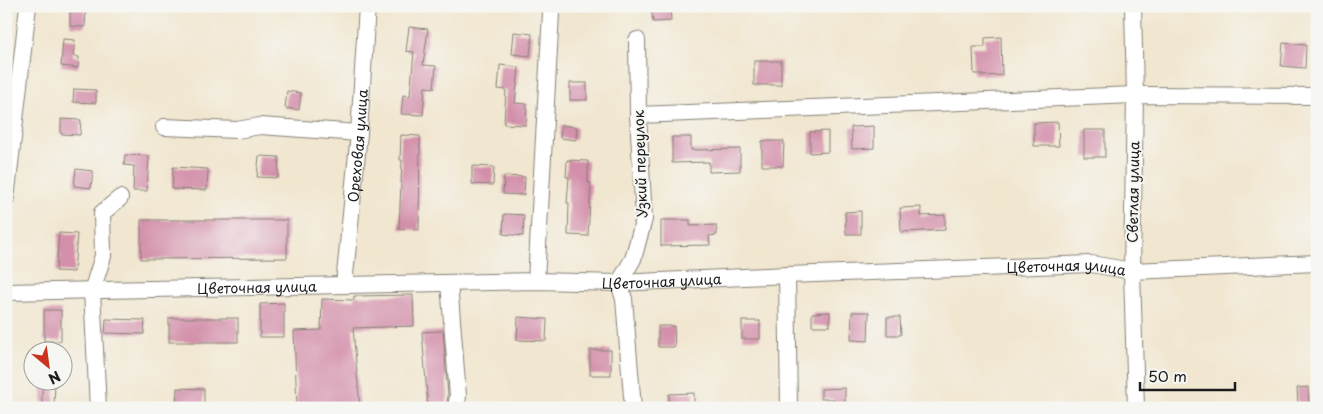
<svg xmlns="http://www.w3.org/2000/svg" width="1323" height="414" font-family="'Playpen Sans',sans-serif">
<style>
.building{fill:#d38faa}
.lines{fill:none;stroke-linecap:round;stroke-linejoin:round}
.minor-casing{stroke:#868176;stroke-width:18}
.minor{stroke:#fff;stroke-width:16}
.labels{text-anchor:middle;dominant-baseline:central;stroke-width:4;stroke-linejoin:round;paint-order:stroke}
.street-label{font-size:14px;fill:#1c1c1c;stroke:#f6f6f2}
</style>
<rect width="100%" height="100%" fill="#f6f6f2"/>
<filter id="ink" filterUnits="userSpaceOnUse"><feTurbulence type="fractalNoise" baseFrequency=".02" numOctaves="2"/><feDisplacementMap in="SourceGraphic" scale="10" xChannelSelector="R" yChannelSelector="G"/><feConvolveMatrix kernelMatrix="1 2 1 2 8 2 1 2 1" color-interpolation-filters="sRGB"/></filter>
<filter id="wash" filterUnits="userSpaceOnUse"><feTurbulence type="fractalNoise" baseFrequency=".0096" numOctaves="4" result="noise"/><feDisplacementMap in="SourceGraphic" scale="20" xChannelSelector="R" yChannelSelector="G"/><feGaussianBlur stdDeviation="1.12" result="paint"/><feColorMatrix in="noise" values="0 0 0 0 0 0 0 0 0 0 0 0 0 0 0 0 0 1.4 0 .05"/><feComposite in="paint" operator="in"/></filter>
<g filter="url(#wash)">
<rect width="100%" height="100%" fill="#f1e6cf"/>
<g id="blocks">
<g class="building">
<path d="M70 6H86L85 27 70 26Z"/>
<path d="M651 6H670L671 21 653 22Z"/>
<path d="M409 27 428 29 423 65 436 66 434 88 425 87 423 115 401 114 403 95 410 96 414 52 406 51Z"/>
<path d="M514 32 532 34 530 56 512 54Z"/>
<path d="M1001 37 1002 75 982 76V74H974L973 47H985V38Z"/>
<path d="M63 39 75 40 73 56 79 57 78 68 61 66Z"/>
<path d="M1283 43 1306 45 1305 68 1281 66Z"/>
<rect x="754" y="61" width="27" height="24"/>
<path d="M500 65 519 67 515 103 527 104 526 125 504 124 506 90 498 89Z"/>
<rect x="570" y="83" width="17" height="17"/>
<path d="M74 89 96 90V103L73 102Z"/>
<path d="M287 91 301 93 299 110 285 108Z"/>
<path d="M61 119 81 120 80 135 61 134Z"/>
<path d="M1058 122 1059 146H1034V123Z"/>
<path d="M561 125 577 127 576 140 560 138Z"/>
<path d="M874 126V148L852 149 851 127Z"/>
<rect x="1084" y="130" width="21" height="27"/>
<path d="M828 131V152L810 153V132Z"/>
<path d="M401 135 420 136 419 230 399 229 402 160H400Z"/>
<path d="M672 137H691V150L740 149V171L709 172V162L672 163Z"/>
<path d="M762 141H784L783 166H762Z"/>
<path d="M125 155 149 156 147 191H133L134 166 124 165Z"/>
<path d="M259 156 279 157 278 178 257 177Z"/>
<path d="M567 160 588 161V183H591L588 236 568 235 569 203H567L569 177H566Z"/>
<path d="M472 166 494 167 493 185 472 184Z"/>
<path d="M173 167 208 169 207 190 172 189Z"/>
<path d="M76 169 93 171 91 188 74 186Z"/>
<path d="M504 176 525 177 524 195 503 194Z"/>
<path d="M921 207V216L945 215V230L901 232 900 208Z"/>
<path d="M861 211V234H846L845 212Z"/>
<path d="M504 214 524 215 523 236 503 234Z"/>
<path d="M141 220H287V258L141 259Z"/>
<path d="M661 220H690V226L716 225 717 235 709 236 710 245 661 246Z"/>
<path d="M59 233 77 234 74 272 56 271Z"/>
<path d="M413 295 414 326 353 328 360 408H297L294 331 321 330 322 299 354 300V296Z"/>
<path d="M284 303V337H260V304Z"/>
<rect x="44" y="310" width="17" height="31"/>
<path d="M830 312V326H812V313Z"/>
<path d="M852 312H869L868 341 851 340Z"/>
<path d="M518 317 547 319 546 341 517 340Z"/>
<path d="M887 317H900L901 335H887Z"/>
<rect x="169" y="318" width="69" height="24"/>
<path d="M106 319 145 320 144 334 105 333Z"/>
<rect x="742" y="321" width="18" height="18"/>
<path d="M658 326H674L675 347H658Z"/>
<path d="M443 331 448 396 446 408H428L422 332Z"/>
<rect x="590" y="350" width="21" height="25"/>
<path d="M42 382H55L54 407H42Z"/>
<path d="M1308 387 1309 403 1298 404 1297 388Z"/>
<path d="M177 388 204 389V408H176Z"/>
<path d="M845 388V408H834V399H821V389Z"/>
<path d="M694 393V408H678V404L669 405V394Z"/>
</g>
</g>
</g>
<g filter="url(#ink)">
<use href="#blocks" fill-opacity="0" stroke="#868176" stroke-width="1"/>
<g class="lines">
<defs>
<g id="minor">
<path d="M1133 6 1135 95 1132 271 1136 408"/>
<path d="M638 115 1135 95 1317 96"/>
<path d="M164 127 237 130 260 126 359 133"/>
<path d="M6 199 28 6"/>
<path d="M787 275 789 408"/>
<path d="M536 281 551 13"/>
<path d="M449 283 458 396 456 408"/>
<path id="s1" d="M344 285 359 133 367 6"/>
<path id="s2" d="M6 292 536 281 619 283 787 275 1091 264 1132 271 1317 263"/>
<path d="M98 408 92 291 103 256 102 213 120 198"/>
<path d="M633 408 624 299 619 283 633 259 644 219 638 115 637 40"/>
</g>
</defs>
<use href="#minor" class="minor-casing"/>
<use href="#minor" class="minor"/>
</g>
</g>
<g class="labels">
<g class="street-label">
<text stroke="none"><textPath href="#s1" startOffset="140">Ореховая улица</textPath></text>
<text transform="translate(640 164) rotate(-92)">Узкий переулок</text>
<text transform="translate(1133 192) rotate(-89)">Светлая улица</text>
<text stroke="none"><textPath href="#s2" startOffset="1061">Цветочная улица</textPath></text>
<text stroke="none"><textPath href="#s2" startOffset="656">Цветочная улица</textPath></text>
<text stroke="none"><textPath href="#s2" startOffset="251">Цветочная улица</textPath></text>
</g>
</g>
<rect width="1323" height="414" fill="none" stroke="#f6f6f2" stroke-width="25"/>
<g transform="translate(48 366) rotate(151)"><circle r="24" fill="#f6f6f2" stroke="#9f9f9c"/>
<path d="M0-4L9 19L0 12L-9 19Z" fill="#c8321e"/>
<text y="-8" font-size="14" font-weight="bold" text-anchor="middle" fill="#1c1c1c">N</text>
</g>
<path d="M1140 382v8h95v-8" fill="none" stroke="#1c1c1c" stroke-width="2.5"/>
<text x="1148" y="382" font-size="15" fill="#1c1c1c" stroke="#f6f6f2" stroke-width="4" paint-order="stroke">50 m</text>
</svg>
